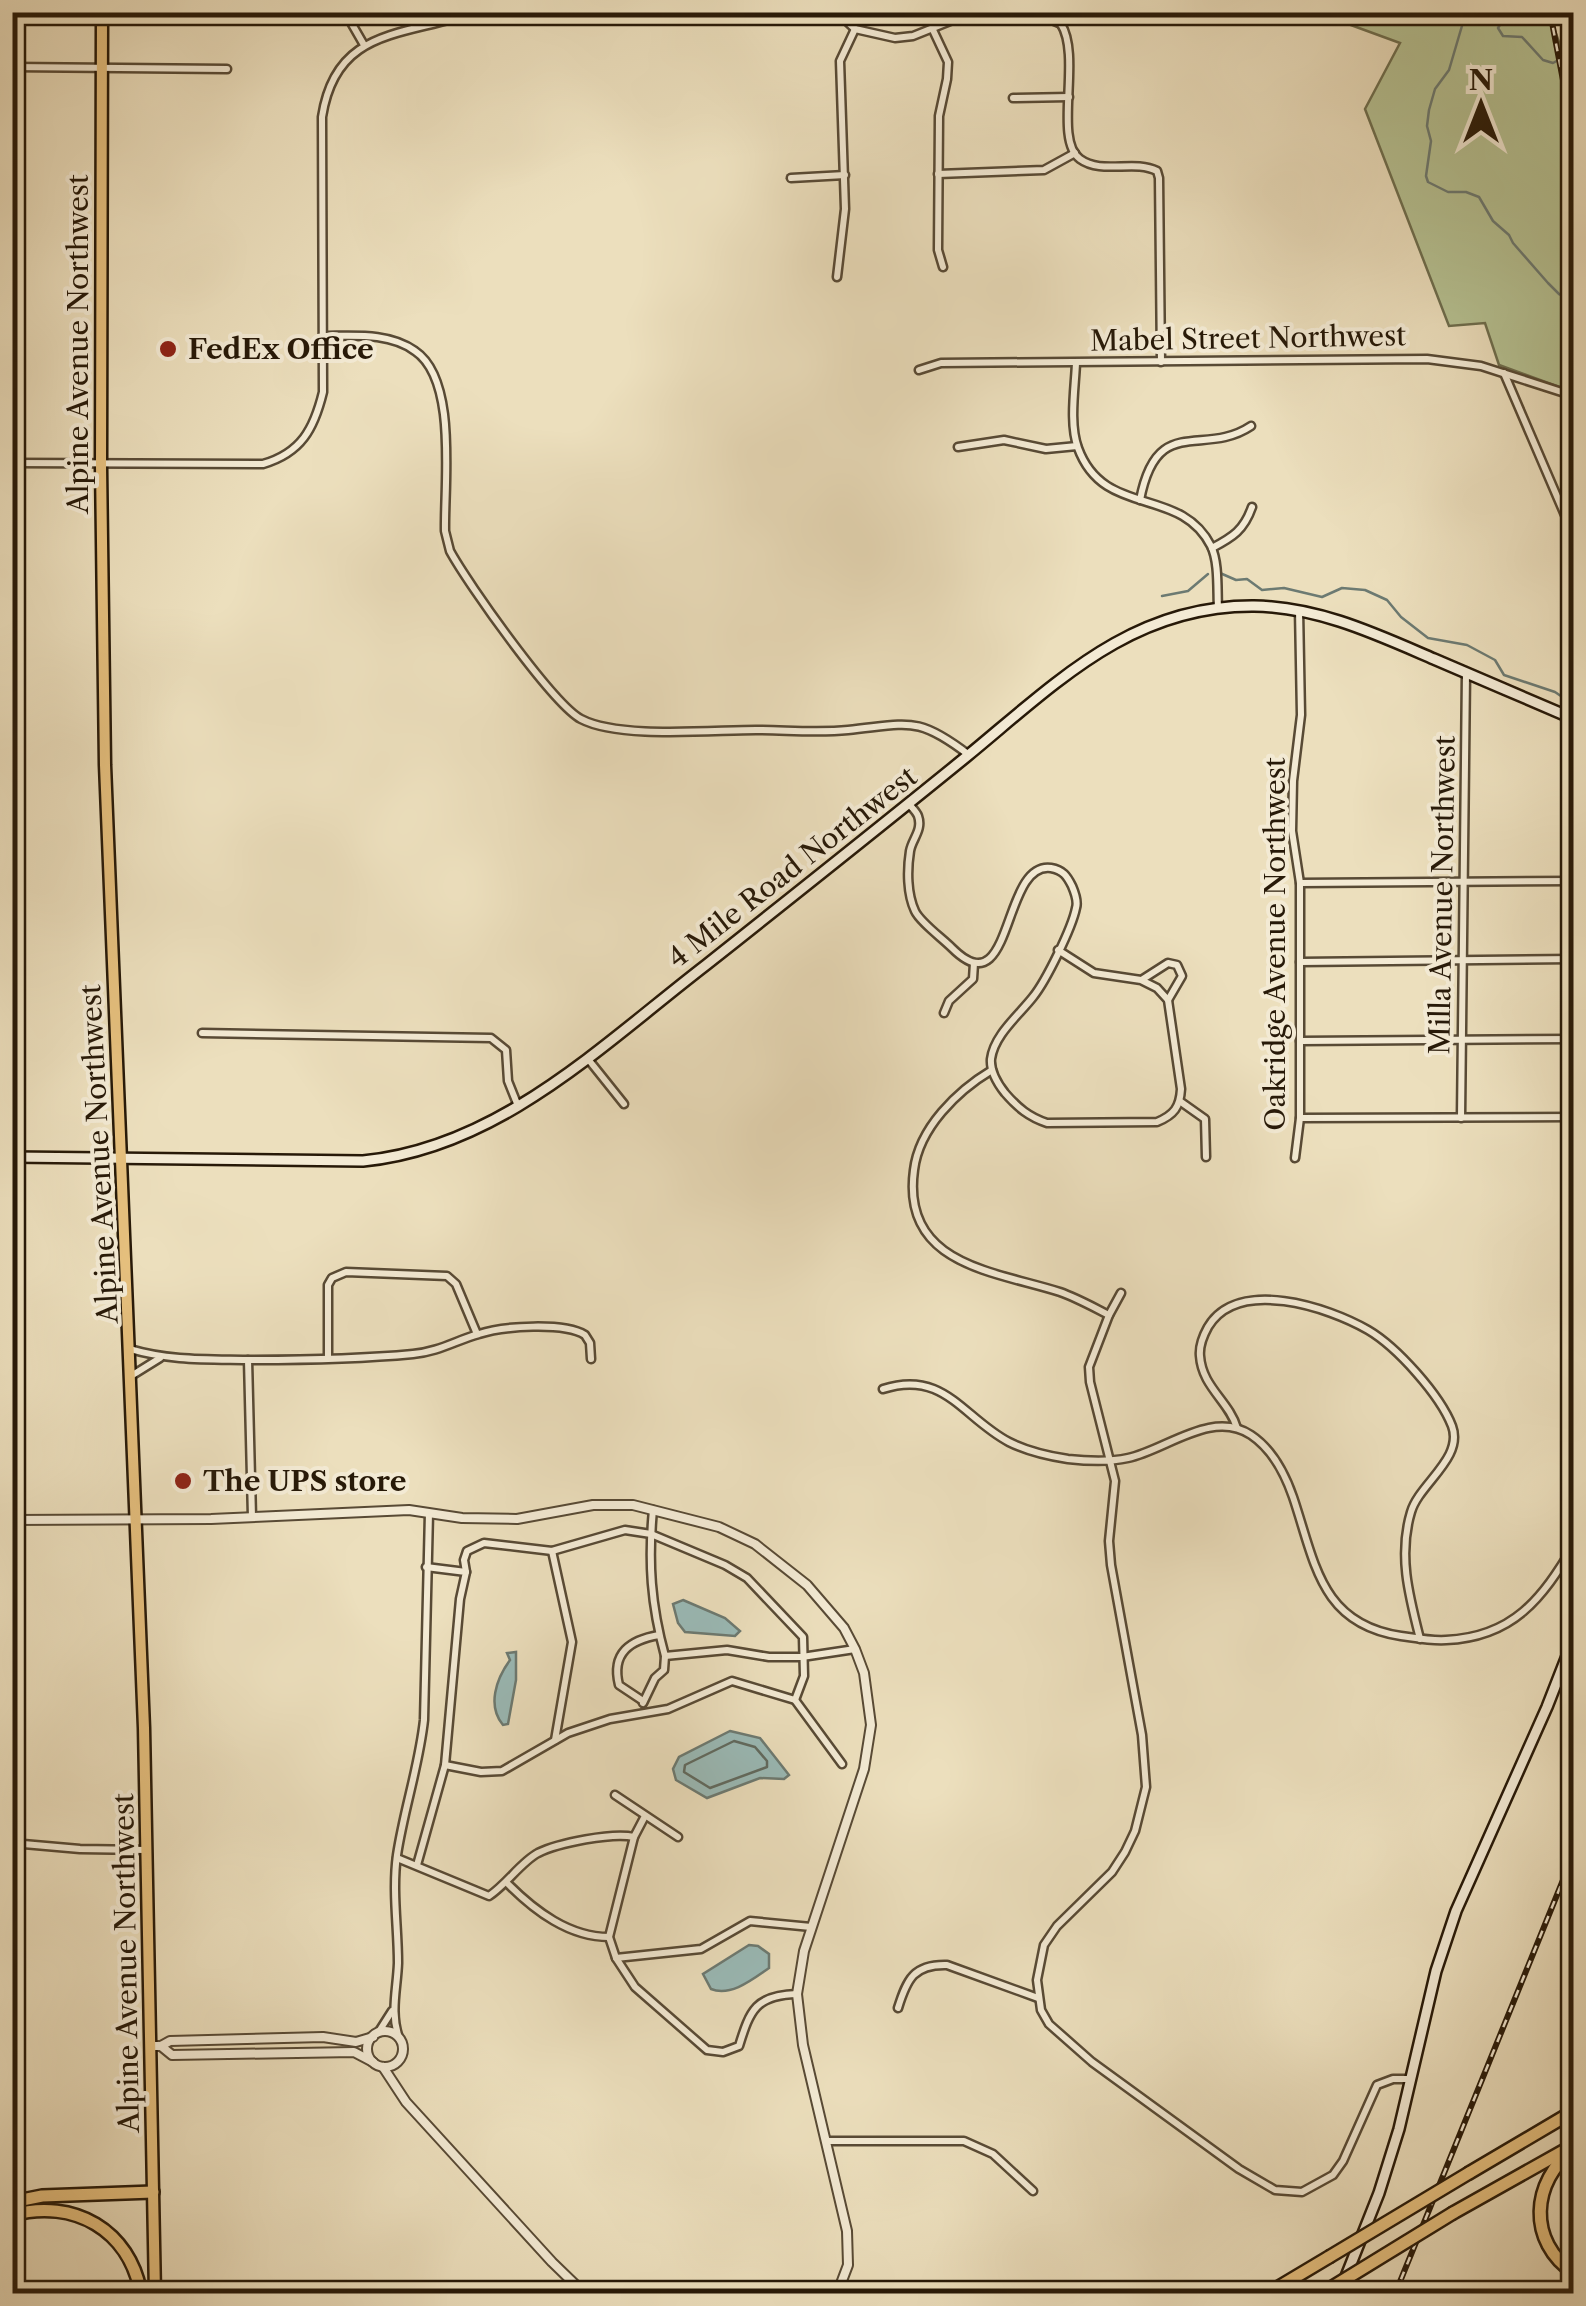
<svg xmlns="http://www.w3.org/2000/svg" width="1586" height="2306" font-family="'Libre Caslon Text',serif">
<style>
.green{fill:#b6c293;stroke:#6e6e4e;stroke-width:2.5}
.water{fill:#9abbb8;stroke:#6c7a72;stroke-width:2.5}
.lines{fill:none;stroke-linecap:round;stroke-linejoin:round}
.shore{stroke:#606a60;stroke-width:2.5}
.stream{stroke:#6c7a72;stroke-width:2.5}
.minor-casing{stroke:#584a35;stroke-width:11}
.tertiary-casing{stroke:#584a35;stroke-width:12}
.secondary-casing{stroke:#271908;stroke-width:14}
.trunk-casing{stroke:#271908;stroke-width:15}
.motorway-casing{stroke:#271908;stroke-width:16}
.minor{stroke:#f3ead4;stroke-width:6}
.tertiary{stroke:#f3ead4;stroke-width:8}
.secondary{stroke:#f3ead4;stroke-width:9}
.trunk{stroke:#e6c07e;stroke-width:10}
.motorway{stroke:#e6c07e;stroke-width:11}
.rail-casing{stroke:#271908;stroke-width:6}
.rail{stroke:#f3ead4;stroke-width:2.5;stroke-dasharray:8;stroke-linecap:butt}
.motorway-bridge-casing{stroke:#271908;stroke-width:16;stroke-linecap:butt}
.motorway-bridge{stroke:#e6c07e;stroke-width:11}
.poi-dot{fill:#8f2418;stroke:#f3ead4;stroke-width:4}
.labels{text-anchor:middle;dominant-baseline:central;stroke-width:8;stroke-linejoin:round;paint-order:stroke}
.street-label{font-size:28px;fill:#271908;stroke:#f3ead4}
.poi-label{font-size:28px;font-weight:bold;fill:#271908;stroke:#f3ead4;text-anchor:start}
</style>
<rect width="100%" height="100%" fill="#ecdfbd"/>
<filter id="stains"><feTurbulence type="fractalNoise" baseFrequency=".002" numOctaves="4"/><feColorMatrix values="0 0 0 0 .2 0 0 0 0 .09 0 0 0 0 .02 0 0 0 .5 -.17"/></filter>
<radialGradient id="worn" r=".72"><stop offset=".6" stop-color="#630" stop-opacity="0"/><stop offset="1" stop-color="#630" stop-opacity=".3"/></radialGradient>
<path class="green" d="M1318 13H1549L1573 83V392L1499 365 1485 323 1449 326 1365 109 1400 43Z"/>
<g class="water">
<path d="M683 1600 725 1618 740 1631 735 1636 685 1632 678 1623 673 1604Z"/>
<path d="M516 1652V1680L508 1724 503 1725C487 1706 496 1679 510 1660L507 1653Z"/>
<path d="M730 1731 760 1738 789 1775 784 1779 760 1778 707 1798 676 1780 673 1769 679 1757Z"/>
<path d="M749 1945 758 1946 769 1954V1968C753 1979 731 1997 711 1989L703 1974Z"/>
</g>
<g class="lines">
<path class="shore" d="M734 1741 755 1747 767 1761V1767L710 1788 684 1772 685 1765Z"/>
<g class="stream">
<path d="M1473 12 1464 19 1449 70 1435 89 1429 110 1427 126 1431 141 1426 176 1428 182 1448 192H1466L1479 197 1493 221 1509 235 1513 243 1548 283 1559 294 1574 301"/>
<path d="M1508 12 1498 28 1503 36 1522 37 1543 60 1553 63 1562 58 1566 37 1574 22"/>
<path d="M1220 573 1236 580 1247 579 1262 590 1284 588 1322 597 1342 588 1365 590 1387 600 1401 617 1428 638 1467 645 1495 660 1504 675 1555 692 1574 705"/>
<path d="M1162 596 1188 591 1208 574"/>
</g>
<defs>
<g id="minor">
<path d="M345 12 364 45"/>
<path d="M837 12 855 29 895 38 913 36 953 20 972 18 1042 16 1061 24"/>
<path d="M1061 24C1082 57 1053 140 1080 159 1102 175 1134 159 1157 171L1159 178 1161 362"/>
<path d="M1061 24 1071 12"/>
<path d="M933 30 948 62 947 79 939 116 938 250 943 267"/>
<path d="M12 67 227 69"/>
<path d="M1013 98 1069 97"/>
<path d="M938 174 1044 170 1075 153"/>
<path d="M791 178 845 175"/>
<path d="M12 247V403"/>
<path d="M837 277 845 209 840 61 855 29"/>
<path d="M323 336C353 336 389 332 415 351 458 380 444 484 445 531L450 551C468 584 553 704 581 719 619 739 712 730 756 730 786 730 818 733 848 730 909 724 917 715 969 755"/>
<path d="M1076 363C1075 388 1069 424 1078 448 1104 519 1180 485 1211 546 1219 562 1217 590 1218 608"/>
<path d="M919 370 941 363 1427 359 1481 366 1574 396"/>
<path d="M1504 373 1574 536"/>
<path d="M958 447 1004 440 1046 449 1077 446"/>
<path d="M12 463 263 464C301 453 314 429 323 392L322 117C336 26 406 37 474 12"/>
<path d="M1140 500C1157 412 1203 458 1251 426"/>
<path d="M1212 548C1233 537 1244 530 1252 507"/>
<path d="M909 804C912 808 916 811 918 816 923 830 912 839 910 851 907 870 907 894 915 911 920 922 942 938 952 948 1014 1010 1001 861 1051 868 1063 870 1067 876 1072 886 1075 893 1078 902 1076 908 1072 928 1046 981 1033 997 1019 1015 994 1035 991 1059 990 1071 998 1084 1005 1093 1018 1108 1029 1117 1047 1123L1157 1122C1174 1115 1180 1107 1181 1089L1168 1000 1157 988 1141 980 1094 973 1058 950"/>
<path d="M1300 883 1574 881"/>
<path d="M1300 962 1574 959"/>
<path d="M1143 979 1168 963 1177 965 1182 976 1168 1000"/>
<path d="M944 1013 949 1001 973 979 974 963"/>
<path d="M202 1033 491 1038 506 1050 508 1081 518 1106"/>
<path d="M1300 1041 1574 1039"/>
<path d="M588 1059 624 1104"/>
<path d="M992 1070C957 1091 919 1128 914 1170 901 1265 994 1271 1060 1292 1077 1298 1093 1307 1109 1315"/>
<path d="M1181 1102 1205 1119 1206 1157"/>
<path d="M1300 1118 1574 1117"/>
<path d="M1461 1118 1466 673"/>
<path d="M1295 1158 1300 1118V883L1292 831 1293 781 1301 715 1299 610"/>
<path d="M1121 1293 1109 1315 1089 1367 1090 1382 1115 1481 1109 1541 1111 1565 1142 1735 1146 1787 1135 1831 1125 1852 1112 1872 1057 1926 1044 1945 1037 1980 1041 2010 1049 2024 1092 2062 1239 2169 1275 2190 1302 2192 1333 2175 1343 2161 1377 2085 1393 2079H1411"/>
<path d="M130 1349C170 1361 210 1359 252 1360 305 1360 360 1359 413 1354 438 1352 457 1340 479 1334 503 1326 564 1322 585 1335L590 1343 591 1359"/>
<path d="M328 1358V1285L332 1278 346 1272 447 1276 456 1284 477 1334"/>
<path d="M248 1360 252 1517"/>
<path d="M131 1376 160 1358"/>
<path d="M883 1389C944 1369 963 1418 1009 1442 1027 1451 1048 1456 1068 1459 1086 1461 1110 1462 1128 1458 1166 1450 1212 1409 1251 1435 1272 1449 1285 1474 1293 1497 1315 1562 1320 1624 1401 1636 1416 1638 1431 1641 1446 1640 1513 1637 1542 1599 1574 1545"/>
<path d="M1237 1428C1229 1401 1202 1387 1200 1356 1199 1346 1203 1336 1208 1327 1238 1277 1328 1307 1368 1330 1397 1347 1440 1395 1452 1426 1464 1458 1419 1484 1411 1512 1398 1555 1409 1596 1420 1639"/>
<path d="M653 1510C648 1562 651 1605 665 1656L727 1650 769 1657H802L855 1649"/>
<path d="M552 1551 572 1642 555 1740"/>
<path d="M466 1572 464 1560 467 1551 484 1543 552 1551 625 1530 651 1534 725 1565 747 1578 803 1637 804 1676 795 1700"/>
<path d="M643 1701 619 1685C611 1653 630 1640 659 1635"/>
<path d="M643 1703 655 1678 664 1670 665 1656"/>
<path d="M445 1765 481 1772 502 1771 568 1733 610 1719 668 1709 732 1681 795 1700 842 1764"/>
<path d="M615 1795 678 1837"/>
<path d="M645 1816 634 1837 609 1937 616 1958 635 1987 707 2050 723 2052 739 2046C750 2010 756 1995 797 1994"/>
<path d="M12 1843 80 1849 146 1850"/>
<path d="M397 1858 489 1896C507 1884 521 1862 538 1853 558 1843 613 1832 634 1837"/>
<path d="M417 1865 445 1765 460 1599 466 1572 426 1567"/>
<path d="M508 1884C535 1911 569 1937 609 1937"/>
<path d="M616 1958 701 1949 750 1921 811 1927"/>
<path d="M898 2008C907 1979 914 1964 947 1965L1038 1998"/>
<path d="M378 2033 392 2011"/>
<path d="M399 2038C390 2012 397 1990 398 1963 398 1927 392 1891 397 1855 404 1809 419 1766 424 1720L429 1513"/>
<path d="M827 2141H964L993 2154 1033 2191"/>
</g>
<g id="tertiary">
<path d="M12 1520 211 1519 409 1510 462 1518 517 1519 593 1505H633L719 1527 755 1544 807 1585 844 1628 855 1649 864 1673 871 1725 864 1769 804 1951 797 1994 803 2045 847 2231 848 2265 837 2294"/>
<circle cx="385" cy="2049" r="18"/>
<path d="M150 2046H161L170 2041 323 2037 356 2042 373 2037"/>
<path d="M161 2046 172 2055 354 2052 373 2062"/>
<path d="M383 2067 406 2102 552 2262 585 2294"/>
</g>
<g id="secondary">
<path d="M12 1157 363 1161C499 1148 602 1045 706 965 793 896 880 827 966 757 1055 684 1131 605 1254 606 1319 607 1376 634 1434 659 1481 679 1527 699 1574 719"/>
<path d="M1339 2294 1379 2193 1399 2129 1436 1971 1456 1911 1547 1707 1574 1638"/>
</g>
<path id="trunk" d="M102 12 101 466 105 765 144 1728 155 2294"/>
<g id="motorway">
<path d="M1574 2149C1531 2181 1527 2242 1574 2273"/>
<path d="M1469 2173 1574 2111"/>
<path d="M12 2202 42 2196 153 2192"/>
<path d="M1453 2213 1567 2149"/>
<path d="M12 2215C74 2198 130 2230 141 2294"/>
<path d="M1267 2294 1329 2257"/>
</g>
</defs>
<use href="#minor" class="minor-casing"/>
<use href="#tertiary" class="tertiary-casing"/>
<use href="#secondary" class="secondary-casing"/>
<use href="#trunk" class="trunk-casing"/>
<use href="#motorway" class="motorway-casing"/>
<use href="#minor" class="minor"/>
<use href="#tertiary" class="tertiary"/>
<use href="#secondary" class="secondary"/>
<use href="#trunk" class="trunk"/>
<use href="#motorway" class="motorway"/>
<defs>
<g id="rail">
<path d="M1550 12 1574 138"/>
<path d="M1395 2294 1574 1853"/>
</g>
</defs>
<use href="#rail" class="rail-casing"/>
<use href="#rail" class="rail"/>
<defs>
<g id="motorway-bridge">
<path d="M1329 2257 1469 2173"/>
<path d="M1321 2294 1453 2213"/>
</g>
</defs>
<use href="#motorway-bridge" class="motorway-bridge-casing"/>
<use href="#motorway-bridge" class="motorway-bridge"/>
</g>
<g class="poi-dot">
<circle cx="168" cy="349" r="10"/>
<circle cx="183" cy="1481" r="10"/>
</g>
<g class="labels">
<g class="street-label">
<text transform="translate(1248 338) rotate(-1)">Mabel Street Northwest</text>
<text transform="translate(78 344) rotate(-90)">Alpine Avenue Northwest</text>
<text transform="translate(792 867) rotate(-38)">4 Mile Road Northwest</text>
<text transform="translate(1442 895) rotate(-89)">Milla Avenue Northwest</text>
<text transform="translate(1275 944) rotate(-90)">Oakridge Avenue Northwest</text>
<text transform="translate(99 1154) rotate(-93)">Alpine Avenue Northwest</text>
<text transform="translate(126 1963) rotate(-91)">Alpine Avenue Northwest</text>
</g>
<g class="poi-label">
<text x="188" y="349">FedEx Office</text>
<text x="203" y="1481">The UPS store</text>
</g>
</g>
<rect width="1586" height="2306" fill="none" stroke="#ecdfbd" stroke-width="50"/>
<rect x="15" y="15" width="1556" height="2276" fill="none" stroke="#271908" stroke-width="5"/>
<rect x="25" y="25" width="1536" height="2256" fill="none" stroke="#271908" stroke-width="2.5"/>
<g transform="translate(1481 105)" stroke="#f3ead4" stroke-width="8" paint-order="stroke">
<path d="M0-8L18 38L0 25L-18 38Z" fill="#271908"/>
<text y="-15" font-size="28" font-weight="bold" text-anchor="middle" fill="#271908">N</text>
</g>
<rect width="100%" height="100%" filter="url(#stains)"/>
<rect width="100%" height="100%" fill="url(#worn)"/>
</svg>
